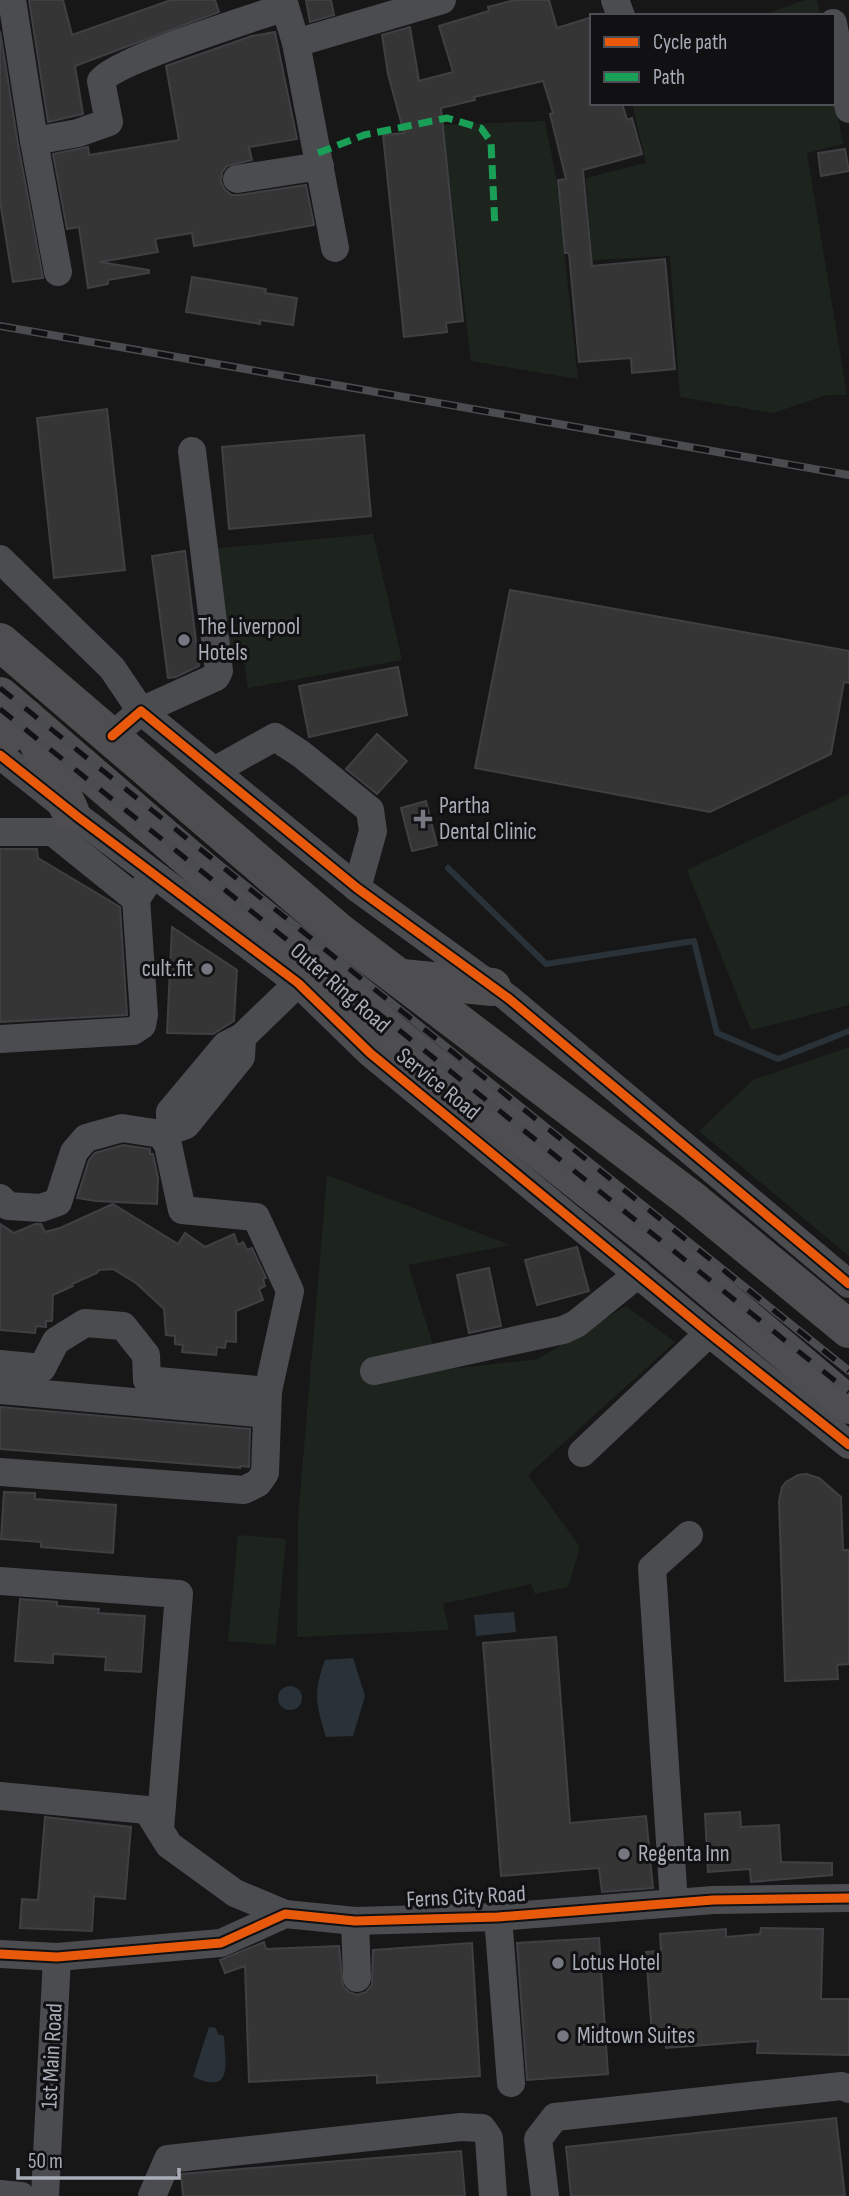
<svg xmlns="http://www.w3.org/2000/svg" width="849" height="2196" font-family="'Sofia Sans Condensed',sans-serif">
<style>
.green{fill:#1d241e}
.water{fill:#2a3239}
.lines{fill:none;stroke-linecap:round;stroke-linejoin:round}
.stream{stroke:#2a3239;stroke-width:6}
.building{fill:#353536;stroke:#3f4043;stroke-width:2}
.minor{stroke:#4b4c50;stroke-width:28}
.highway{stroke:#4e4e51;stroke-width:38}
.rail-casing{stroke:#4b4c4f;stroke-width:8}
.rail{stroke:#111113;stroke-width:5;stroke-dasharray:16;stroke-linecap:butt}
.quiet{stroke:#1a9f57;stroke-width:7;stroke-dasharray:14 7;stroke-linecap:butt}
.cycleway-casing{stroke:#111113;stroke-width:13}
.cycleway{stroke:#e8590c;stroke-width:9}
.poi-dot{fill:#757880;stroke:#111113;stroke-width:2.5}
.labels{text-anchor:middle;dominant-baseline:central;stroke-width:6;stroke-linejoin:round;paint-order:stroke}
.poi-label{font-size:23px;fill:#a8adb8;stroke:#111113;text-anchor:start}
.street-label{font-size:23px;fill:#a8adb8;stroke:#111113}
</style>
<rect width="100%" height="100%" fill="#171717"/>
<g class="green">
<path d="M805 0H817L820 16H760Z"/>
<path d="M833 88 843 144 807 153 847 395H827L773 413 680 397 670 256 592 260 586 178 646 163 632 103H833Z"/>
<path d="M545 121 556 177 578 379 471 361 443 125Z"/>
<path d="M373 534 402 660 248 688 243 652 224 654 209 549Z"/>
<path d="M849 794V1005L751 1030 687 870Z"/>
<path d="M849 1047V1256L699 1131 753 1080Z"/>
<path d="M327 1175 510 1245 408 1265 441 1370 538 1359 626 1306 675 1342 528 1475 580 1547 568 1587 535 1594 531 1584 443 1604 449 1630 297 1637 298 1519Z"/>
<path d="M238 1535 286 1539 276 1645 228 1641Z"/>
</g>
<g class="water">
<path d="M514 1612 516 1632 476 1636 474 1615Z"/>
<path d="M353 1658 365 1696 353 1736 326 1737C316 1703 313 1693 325 1660Z"/>
<circle cx="290" cy="1698" r="12"/>
<path d="M209 2027 216 2028 218 2034 224 2036C225 2064 234 2095 193 2077Z"/>
</g>
<g class="lines">
<path class="stream" d="M448 868 546 964 694 941 717 1033 778 1059 849 1031"/>
</g>
<g class="building">
<path d="M29 0H63L72 35 171 0H215L219 12 75 66 83 114 48 122Z"/>
<path d="M306 0H331L334 15 310 22Z"/>
<path d="M515 0H549L557 28 592 17V103H622L627 120 632 118 642 154 583 170 592 266 665 259 675 369 632 373 631 358 579 362 569 253H565L558 180 566 179 550 114 553 113 543 81 474 97 475 100 441 108 463 321 446 323 447 332 404 337 383 135 404 133 388 74 382 35 410 27 419 81 453 72 439 26 489 11 488 7Z"/>
<path d="M0 31 18 144 43 278 13 282 0 201Z"/>
<path d="M275 32 297 139 249 147 252 160 227 166 222 172 221 182 225 190 232 195H239L306 185 314 225 194 246 192 233 155 239 158 252 100 262 149 270V273L108 280V284L88 288 79 227 67 229 53 154 88 147 89 155 179 140 166 66 252 36Z"/>
<path d="M845 149 849 171 821 176 818 153Z"/>
<path d="M192 277 266 289 265 293 297 298 293 325 260 320V324L186 312Z"/>
<path d="M107 409 125 570 54 578 37 418Z"/>
<path d="M364 435 371 516 229 529 222 447Z"/>
<path d="M185 551 199 666 176 677 168 678 152 556Z"/>
<path d="M510 590 849 651V683L844 682 831 754 710 812 475 768Z"/>
<path d="M398 667 407 715 309 737 299 686Z"/>
<path d="M377 734 407 761 377 794 346 769Z"/>
<path d="M426 801 437 845 412 851 401 808Z"/>
<path d="M0 849H37L38 858 120 907 127 1015 0 1022Z"/>
<path d="M172 927 237 970 234 1021 213 1034 167 1033Z"/>
<path d="M123 1145 150 1149V1154H153L158 1178 157 1204 96 1201 77 1198 89 1160 95 1153Z"/>
<path d="M113 1204 178 1244 185 1233 205 1247 234 1234 238 1245 243 1242 247 1250 252 1248 266 1278 263 1279 265 1286 259 1289 263 1300 236 1311V1342L226 1341 225 1348 217 1347 216 1355 182 1352 183 1345 175 1344V1336L166 1335 164 1309 136 1283 113 1269 99 1270 97 1273 72 1284 73 1286 53 1295 52 1321H46V1327L36 1326 35 1333 0 1330V1224L14 1233 35 1224H41L45 1232 60 1228Z"/>
<path d="M577 1247 589 1291 537 1305 525 1260Z"/>
<path d="M489 1268 501 1326 469 1333 457 1275Z"/>
<path d="M0 1407 250 1429 249 1467 240 1466V1468L0 1449Z"/>
<path d="M806 1474 819 1478 841 1497 843 1550H849V1664L837 1665 838 1679 785 1681 779 1501 782 1487 786 1482 798 1475Z"/>
<path d="M4 1492 35 1493V1499L116 1505 113 1553 41 1547V1542L1 1539Z"/>
<path d="M20 1599 57 1602V1606L99 1609 98 1613 145 1616 141 1672 105 1670 106 1657 53 1654V1663L15 1661Z"/>
<path d="M556 1637 570 1823 646 1816 653 1888 602 1892 599 1868 501 1876 483 1643Z"/>
<path d="M740 1812 741 1827 779 1825 781 1862 832 1863V1875L751 1882 750 1869 708 1872 705 1814Z"/>
<path d="M45 1817 131 1827 125 1899 94 1896 92 1931 20 1928 22 1899 38 1900Z"/>
<path d="M761 1928 823 1929 821 1999H849V2055L757 2053 758 2041 666 2048 665 2035 652 2036 646 1952 661 1951 660 1934 726 1929V1937L760 1934Z"/>
<path d="M599 1938 608 2074 527 2080 517 1943Z"/>
<path d="M264 1942 266 1949 339 1946 343 1986 349 1992 357 1995 366 1992 372 1985 373 1950 472 1943 480 2076 377 2083V2075L249 2082 245 1966 225 1973 220 1960Z"/>
<path d="M836 2118 845 2196H571L566 2147Z"/>
<path d="M461 2151 465 2196H183L181 2174Z"/>
</g>
<g class="lines">
<g class="minor">
<path d="M12 0 34 141 58 272"/>
<path d="M283 0 296 43 335 248"/>
<path d="M615 0 621 16"/>
<path d="M833 23 849 109"/>
<path d="M296 43 442 0"/>
<path d="M34 141 78 133 109 122 101 81C115 60 254 18 285 7"/>
<path d="M237 179 320 166"/>
<path d="M0 559 112 668 141 711 216 677 219 671 192 451"/>
<path d="M112 736 141 711 357 888 508 998 849 1284"/>
<path d="M0 755 78 817 298 983 370 1053 709 1333 849 1445"/>
<path d="M214 771 275 737 301 754 370 810 373 831 357 888"/>
<path d="M0 832H53L136 899"/>
<path d="M0 1039 133 1031 142 1025 144 1015 136 899 153 874"/>
<path d="M170 1130V1112L226 1045 242 1037 298 983"/>
<path d="M0 1198 8 1206 41 1208 58 1202 74 1152 86 1138 122 1128 161 1134 186 1125 241 1057 242 1037"/>
<path d="M0 1364 42 1368 56 1341 85 1323 123 1326 146 1355 147 1380 268 1391"/>
<path d="M374 1371 563 1330 576 1324 638 1274"/>
<path d="M0 1390 267 1414"/>
<path d="M582 1453 709 1333"/>
<path d="M0 1472 244 1490 258 1483 265 1473 268 1391 290 1291 256 1217 182 1210 168 1145 161 1134"/>
<path d="M0 1581 179 1594 160 1830"/>
<path d="M0 1796 147 1810 169 1845 235 1893 285 1914"/>
<path d="M674 1903 652 1568 689 1535"/>
<path d="M498 1917 511 2083"/>
<path d="M355 1921 357 1978"/>
<path d="M0 1954 57 1957 221 1943 285 1914 355 1921 498 1917 713 1900 849 1898"/>
<path d="M0 2194 21 2196"/>
<path d="M45 2196 57 1957"/>
<path d="M152 2196 168 2159 461 2127 482 2128 489 2138 493 2196"/>
<path d="M545 2196 538 2139 555 2117 842 2086 849 2089"/>
</g>
<g class="highway">
<path d="M0 642 340 933 692 1200 849 1329"/>
<path d="M0 696 394 1035 649 1237 849 1405"/>
<path d="M33 732 70 811"/>
<path d="M0 742 26 718"/>
<path d="M402 978 492 987"/>
</g>
<defs>
<g id="rail">
<path d="M0 326 849 475"/>
<path d="M0 688 849 1371"/>
<path d="M0 709 849 1392"/>
</g>
</defs>
<use href="#rail" class="rail-casing"/>
<use href="#rail" class="rail"/>
<path class="quiet" d="M318 153 364 135 447 118 481 128 491 142 495 228"/>
<defs>
<g id="cycleway">
<path d="M112 736 141 711 357 888 508 998 849 1284"/>
<path d="M0 755 78 817 298 983 370 1053 709 1333 849 1445"/>
<path d="M0 1954 57 1957 221 1943 285 1914 355 1921 498 1917 713 1900 849 1898"/>
</g>
</defs>
<use href="#cycleway" class="cycleway-casing"/>
<use href="#cycleway" class="cycleway"/>
</g>
<g class="poi-dot">
<circle cx="184" cy="640" r="7"/>
<path d="M419.5 808.5h7v7h7v7h-7v7h-7v-7h-7v-7h7z"/>
<circle cx="207" cy="969" r="7"/>
<circle cx="624" cy="1854" r="7"/>
<circle cx="558" cy="1963" r="7"/>
<circle cx="563" cy="2036" r="7"/>
</g>
<g class="labels">
<g class="poi-label">
<text x="198" y="627">The Liverpool<tspan x="198" dy="26">Hotels</tspan></text>
<text x="439" y="806">Partha<tspan x="439" dy="26">Dental Clinic</tspan></text>
<text x="193" y="969" text-anchor="end">cult.fit</text>
<text x="638" y="1854">Regenta Inn</text>
<text x="572" y="1963">Lotus Hotel</text>
<text x="577" y="2036">Midtown Suites</text>
</g>
<g class="street-label">
<text transform="translate(340 988) rotate(41)">Outer Ring Road</text>
<text transform="translate(438 1084) rotate(39)">Service Road</text>
<text transform="translate(466 1897) rotate(-3)">Ferns City Road</text>
<text transform="translate(52 2056) rotate(-87)">1st Main Road</text>
</g>
</g>
<rect x="590" y="14" width="245" height="91" fill="#111113" stroke="#4d4f55" stroke-width="2"/>
<rect x="604" y="37" width="35" height="10" fill="#e8590c" stroke="#4d4f55" stroke-width="2"/>
<text x="653" y="49" font-size="21" fill="#a8adb8">Cycle path</text>
<rect x="604" y="72" width="35" height="10" fill="#1a9f57" stroke="#4d4f55" stroke-width="2"/>
<text x="653" y="84" font-size="21" fill="#a8adb8">Path</text>
<path d="M18 2168v10h161v-10" fill="none" stroke="#a8adb8" stroke-width="3.5"/>
<text x="28" y="2168" font-size="21" fill="#a8adb8" stroke="#111113" stroke-width="5" paint-order="stroke">50 m</text>
</svg>
